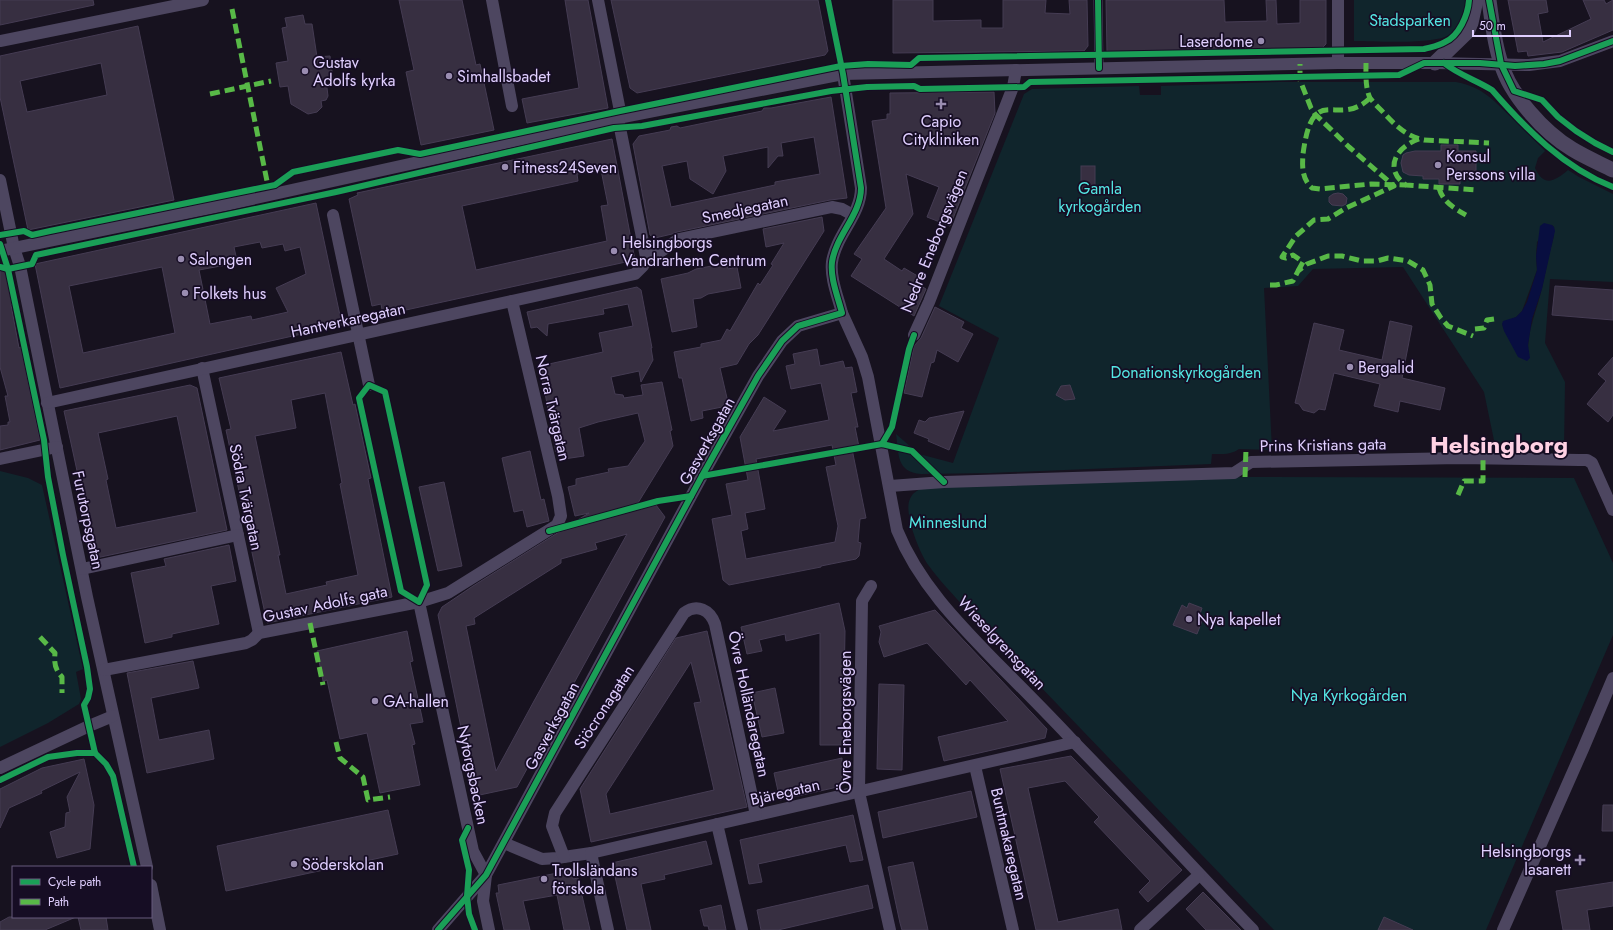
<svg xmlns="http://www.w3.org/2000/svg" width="1613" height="930" font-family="Jost,sans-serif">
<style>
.green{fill:#10252c;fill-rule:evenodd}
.water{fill:#080e40}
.building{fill:#372f41;stroke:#453c53;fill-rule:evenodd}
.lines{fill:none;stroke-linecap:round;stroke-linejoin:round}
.pedestrian{stroke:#4d4660;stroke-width:9}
.minor{stroke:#4d4660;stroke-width:12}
.tertiary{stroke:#4d4660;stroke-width:15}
.quiet{stroke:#58b947;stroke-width:5;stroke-dasharray:10 5;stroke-linecap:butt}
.cycleway-casing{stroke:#160d24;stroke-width:8}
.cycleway{stroke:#1a9f57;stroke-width:6}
.poi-dot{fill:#9a8db1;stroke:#160d24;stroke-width:1.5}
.labels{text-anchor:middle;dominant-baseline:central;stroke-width:3.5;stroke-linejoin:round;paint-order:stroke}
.park-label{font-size:16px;fill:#54e7e4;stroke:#160d24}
.poi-label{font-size:16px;fill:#e0cfff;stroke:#160d24;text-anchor:start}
.street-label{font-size:16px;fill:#e0cfff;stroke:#160d24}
.town-label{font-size:24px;font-weight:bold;fill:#ffd1e4;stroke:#160d24}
</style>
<rect width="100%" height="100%" fill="#17121f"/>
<g class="green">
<path d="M1354 0H1466C1465 11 1458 29 1449 35 1432 45 1375 41 1354 41Z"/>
<path d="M1279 82H1456C1483 87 1493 100 1512 118 1523 129 1534 140 1545 151L1538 158 1535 168C1544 188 1555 181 1568 170L1579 177 1613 194V282L1550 279 1545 343 1565 382 1564 450 1526 449 1496 450 1484 392 1403 267 1313 269 1298 286 1264 288 1272 450 1239 449C1231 455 1221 454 1212 454L1211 464 990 473 921 474C896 472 899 454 896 434L919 454 953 463 999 338 939 306 1024 94 1032 89 1139 86 1140 95H1161V86ZM1552 225 1554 227C1555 236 1552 243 1550 251 1547 263 1545 276 1542 288 1537 311 1527 330 1528 355 1517 346 1506 339 1502 324L1516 317 1522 311 1537 270 1536 256 1537 242Z"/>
<path d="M0 471 28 478 42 485 83 669 76 672 81 699 79 704 48 723 0 747Z"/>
<path d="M1245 477 1574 478 1613 563V635L1486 930H1274L963 606C952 593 939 580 929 566 920 555 903 512 910 499 912 493 918 490 924 487Z"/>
</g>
<path class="water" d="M1544 223 1552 225 1554 227 1555 231 1542 289 1532 319 1528 345 1530 358 1527 361 1518 357 1504 331 1502 324 1503 321 1516 317 1522 311 1527 302 1537 270 1536 256 1540 226Z"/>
<g class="building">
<path d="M0 0H93L94 5 0 25Z"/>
<path d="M399 0H462L476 65 480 64 494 130 421 145 406 72 414 70Z"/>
<path d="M565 0H588L608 108 527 123 522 99 579 88Z"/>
<path d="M611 0H818L828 51 825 55 637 93 630 88Z"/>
<path d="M893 0H933V21L981 20V28H1003V0H1046L1045 13 1070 14 1069 0H1087L1088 46 1084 51 893 53Z"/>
<path d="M1106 0H1224L1225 22 1267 21 1266 0H1276L1277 24 1300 23V0H1326V44L1321 49 1107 52Z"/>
<path d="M1508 0H1546L1548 12 1538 14 1543 42 1591 19 1583 0H1604L1606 4 1613 0V30L1562 52 1528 56 1527 51 1518 52Z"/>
<path d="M303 15 305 24H312L317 57 330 56 333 79 326 80 328 96 326 100 321 101 322 107 317 112 308 114 291 104 288 86 280 87 276 63 288 61 282 28 287 27 285 18Z"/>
<path d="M138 26 174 200 28 230 0 97V56ZM101 63 107 95 27 112 20 81Z"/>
<path d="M994 92 995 113 950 226 927 217 939 187 906 174 913 214 884 259 902 271 904 268 921 278 918 284 926 289 914 316 851 276 862 259 854 254 886 208 872 121 887 119V114H890V93Z"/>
<path d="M831 97 847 198 830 200 677 232 672 234 655 238 650 235 633 144 639 136 670 130 671 127 677 126 680 128 762 111 764 108H771ZM814 137 820 174 775 182V185L671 207 662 166 687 161 690 179 713 194 726 171 723 156 768 147V168L778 156H783L781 143Z"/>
<path d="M612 139 635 260 383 315 381 304 372 306 349 199 358 195 357 193ZM601 170 608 205 601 206 607 241 476 270 462 206 578 181 577 174Z"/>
<path d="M1441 145H1458V151H1476V179H1460V184H1439V179H1423V176L1409 175 1403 172 1401 163 1403 155 1406 153 1415 151H1441Z"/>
<rect x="1081" y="166" width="14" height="23"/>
<path d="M1338 193 1343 194 1347 198 1346 204 1342 206 1332 205 1329 202V197L1333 194Z"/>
<path d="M316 203 342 325 60 388 35 264ZM260 242 262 248 283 244 285 251 300 247 306 274 276 288 288 312 252 320 251 316 210 324 199 270 226 265V263L237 261 234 247ZM162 267 175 333 83 353 69 286Z"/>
<path d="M822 217 824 231 758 335 749 344 737 364 720 368 727 398 722 407 702 411 703 418 691 421 682 378H679L674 352 701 347V344L721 340 727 329 730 331 758 283 760 285 773 265 771 264 784 243 766 247 763 229Z"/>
<path d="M727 263 728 269 737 267 741 288 708 294 701 298 693 299 697 327 672 332 661 279 688 273 696 269Z"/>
<path d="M0 269H5L12 304 11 305 19 348 21 347 40 440 0 450V426L8 425V422H10L5 396H8L0 367Z"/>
<path d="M1555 286 1613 290V320L1552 315Z"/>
<path d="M637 287 641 290 652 348H651L653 360 641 382 639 371 611 377 615 394 623 395 624 398 643 395 641 385 662 382 672 430 670 431 673 446 633 511 656 505 665 517 517 787 475 796 438 615 442 607 473 586 567 527 577 525 576 521 589 513 575 516 568 487 576 485V479L609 472 608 469 628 466 645 441 638 413 598 422 579 428 584 456 564 459 559 452H556L540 366 603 352 599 333 633 326 628 304 603 309 604 314 548 324 547 336 537 327 531 328 527 312ZM627 534 534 701 496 771 466 626 475 624 474 618 561 563V559L597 549 595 543Z"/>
<path d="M935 307 964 322 961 328 973 334 958 362 937 350 934 362 931 363 922 397 904 393 914 346 921 338Z"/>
<path d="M1390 321 1412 326 1402 378 1445 388 1440 410 1400 401 1398 412 1374 406 1380 384 1334 373 1325 410 1319 409 1314 413 1303 410 1299 404 1295 403 1314 323 1344 330 1339 350 1382 360Z"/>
<path d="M817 349 820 366 843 361 845 368 852 367 857 392 851 393 858 427H855L859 447 852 449 866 518 860 519 858 542 861 543 859 556 856 559 821 566V567L729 585 723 580 712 519 732 515 726 484 748 480 740 437 764 397 786 411 773 431 829 420 821 383 791 389 786 366 795 364 793 354ZM832 445 836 465 826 467 838 526 835 542 746 559 741 531 748 529 745 513 765 509 756 459Z"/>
<path d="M341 352 353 405 355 404 371 478 368 479 392 597 267 623 226 430 231 429 219 378ZM325 393 342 483 340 484 358 575 326 582 327 585 286 594 278 555H280L255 436 296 428 291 400Z"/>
<path d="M1613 357V415L1608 422 1587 404 1606 381 1598 374Z"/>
<path d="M190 385 197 388 227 530 96 558 64 411ZM177 416 197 512 116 528 106 480 108 479 98 433Z"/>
<path d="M1070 385 1075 399 1065 400 1056 395 1061 386Z"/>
<path d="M964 411 949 450 928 441 929 439 914 433 919 420 925 422 929 418Z"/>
<path d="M530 451 541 500 544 499 549 521 527 527 523 510 514 512 502 458Z"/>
<path d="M444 482 462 566 438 571 419 487Z"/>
<path d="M229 545 236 581 211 586 219 624 172 634V637L145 643 131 573 166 566 164 559Z"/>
<path d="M839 603 845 631 843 745H820V633L786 641 785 634 759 640 762 651 747 654 741 627Z"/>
<path d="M1189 603 1202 608 1200 614 1204 616 1197 634 1173 625 1182 605 1187 608Z"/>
<path d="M935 610 1047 729 1045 738 944 761 938 737 1008 721 970 680 966 685 927 643 884 657 879 642 881 632 879 626Z"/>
<path d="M407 631 413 661 410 662 423 722 410 724 415 744 412 745 420 785 380 793 367 733 340 739 327 680 323 681 317 651Z"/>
<path d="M707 631 747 807 591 842 580 789 676 638ZM691 662 701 702 694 703 714 790 610 814 606 794Z"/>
<path d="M193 661 199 688 151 698 159 740 209 730 214 759 147 773 127 673Z"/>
<path d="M879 684 904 685 902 770 877 769Z"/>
<path d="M775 688 784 733 762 737 752 693Z"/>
<path d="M1071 756 1182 870 1148 902 1139 892 1150 881 1094 822 1099 817 1065 781 1028 788 1058 922 1118 909 1122 930H1036L1000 769Z"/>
<path d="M842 758V786L780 800 774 773Z"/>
<path d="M84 759 94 805 90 849 57 858 50 832 65 827 66 813 70 812 67 797 80 772 41 791 42 793 9 808 0 828V789L42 768Z"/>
<path d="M971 791 977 817 883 838 878 812Z"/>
<path d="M1603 805H1613V831H1602Z"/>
<path d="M388 810 398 854 226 891 217 846Z"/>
<path d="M853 815 863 860 850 862 846 845 758 864 762 882 749 884 740 840Z"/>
<path d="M706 841 712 864 664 875 665 879 641 884 651 930H627L612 863Z"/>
<path d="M913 862 928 930H902L900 923 888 867Z"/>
<path d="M572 870 573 879 578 878 590 930H564L557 895 523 901 530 930H504L496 893H499L498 885Z"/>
<path d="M1613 882V906L1587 910 1590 930H1563L1556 891Z"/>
<path d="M868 885 873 908 778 930H761L757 910Z"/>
<path d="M1203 892 1241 930H1206L1186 909Z"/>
<path d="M721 905 726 930H709L708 926H704L700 910Z"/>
<path d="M9 917H76L45 930H0V922Z"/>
<path d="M78 917H106L108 930H81Z"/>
<path d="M1384 917 1413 930H1378Z"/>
</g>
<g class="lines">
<path class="pedestrian" d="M1098 0 1099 68"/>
<g class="minor">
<path d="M492 0 512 106"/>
<path d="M1338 0V63"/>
<path d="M0 41 203 0"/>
<path d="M0 180 14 248 20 266 87 597 147 867"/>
<path d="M333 215 369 385"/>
<path d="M0 251 229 204 618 118 843 74 1338 63H1435L1529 65 1560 61 1613 41"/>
<path d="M646 257 657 254 679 239 832 207 842 209 853 215"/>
<path d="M842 313 862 357 868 377 897 530C918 582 957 622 996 662 1022 688 1049 715 1074 742 1135 804 1193 868 1253 930"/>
<path d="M914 335 929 302 1013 87 1016 70"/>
<path d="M202 368 259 633"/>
<path d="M47 403 635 274 643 266 646 257 620 128 618 118 620 111 598 0"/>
<path d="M0 459 57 447"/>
<path d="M890 486 944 482 1234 473 1251 462 1459 458 1579 460H1587L1592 463 1613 510"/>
<path d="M82 569 238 535"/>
<path d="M871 586 862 601 859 792 890 930"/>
<path d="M419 602 473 851 486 875 483 901 489 930"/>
<path d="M104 670 246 643 252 640 259 633 419 602 448 593 557 525 561 516 558 496 512 301"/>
<path d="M975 766 1013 930"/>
<path d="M0 768 89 726 113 716"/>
<path d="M717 824 742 930"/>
<path d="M504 843 542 859 557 858 591 853 1075 742"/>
<path d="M591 853 608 930"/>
<path d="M564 857 552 826 555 813 684 613C697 603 710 610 715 624L756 815"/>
<path d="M151 885 160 930"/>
<path d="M438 930 486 875 702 476 758 376 782 341 798 326 842 313C838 297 830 278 832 262 836 235 861 215 861 188L843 74"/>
<path d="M1140 930 1199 875"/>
<path d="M1503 930 1583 749 1613 678"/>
</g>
<g class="tertiary">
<path d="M1489 0C1492 21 1494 43 1501 63 1510 95 1544 132 1572 149 1585 157 1599 163 1613 170"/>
<path d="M1435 63 1467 32 1471 23 1476 0"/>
</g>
<g class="quiet">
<path d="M232 9 268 186"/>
<path d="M1366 63C1366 74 1365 87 1370 98 1373 102 1377 106 1381 110 1394 124 1405 136 1424 140L1489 143"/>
<path d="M210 94 271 81"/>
<path d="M1370 98C1337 130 1313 79 1303 154 1302 167 1302 179 1312 188L1320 189 1371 184 1406 185"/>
<path d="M1419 139C1396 147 1383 169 1406 185L1477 190"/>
<path d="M1439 188C1443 202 1454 208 1466 215"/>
<path d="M1298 271 1303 262 1293 255 1286 258 1282 257 1296 236 1314 220 1328 219 1346 208 1394 186 1349 147 1315 114 1311 108 1300 80V64"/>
<path d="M1270 285H1276L1293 281 1298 271 1307 264 1328 256H1342L1362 261H1377L1388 258 1408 261 1423 270 1430 285 1432 304 1441 318 1448 326 1473 336"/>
<path d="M1475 329 1484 328 1487 320 1494 319"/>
<path d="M1245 477 1246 449"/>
<path d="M1458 495 1464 481H1483V458"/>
<path d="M310 623 323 685"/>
<path d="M40 637 55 653C54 664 55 669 62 677V693"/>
<path d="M336 742 340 758 363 777 368 800 390 797"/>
</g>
<defs>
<g id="cycleway">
<path d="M1098 0 1099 68"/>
<path d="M1489 0 1501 64 1514 91 1542 100 1558 117 1576 131 1595 143 1613 152"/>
<path d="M1444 63C1459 75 1476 80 1492 90 1526 129 1564 168 1613 187"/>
<path d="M0 235 24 231 32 235 50 231 275 185 293 172 398 150 420 154 620 111 841 66 868 64 911 65 919 58 1424 49C1431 47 1439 46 1445 42 1459 36 1468 15 1469 0"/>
<path d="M0 244 8 269 44 440 48 477 63 555 87 667 90 689 88 698 84 705 95 753 106 764 113 776 134 867"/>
<path d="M0 267 8 269 32 264 36 255 336 192 614 128 642 126 831 91 867 87 914 86 920 89 1024 87 1030 82 1399 75 1424 63H1480L1515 66 1544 64 1560 61 1613 41"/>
<path d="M369 385 385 392 427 585 419 602 401 591 359 398Z"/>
<path d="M882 444 892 427 909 349 914 335"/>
<path d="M702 476 882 444 912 451 944 482"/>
<path d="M549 531 658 501 691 496"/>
<path d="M0 780 48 757 77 753H95"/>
<path d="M468 828 462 840 469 870 467 896 469 914 475 930"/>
<path d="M438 930 486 875 702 476 758 376 782 341 798 326 842 313C838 297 830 278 832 262 836 235 861 215 861 188L843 74 828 0"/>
</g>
</defs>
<use href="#cycleway" class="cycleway-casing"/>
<use href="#cycleway" class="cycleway"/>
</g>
<g class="poi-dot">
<circle cx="1261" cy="41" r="4"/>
<circle cx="305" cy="71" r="4"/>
<circle cx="449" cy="76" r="4"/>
<path d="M939 98h4v4h4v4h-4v4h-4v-4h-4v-4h4z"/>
<circle cx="1438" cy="165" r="4"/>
<circle cx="505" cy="167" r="4"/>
<circle cx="614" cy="251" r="4"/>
<circle cx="181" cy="259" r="4"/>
<circle cx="185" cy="293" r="4"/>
<circle cx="1350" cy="367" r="4"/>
<circle cx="1189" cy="619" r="4"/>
<circle cx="375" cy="701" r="4"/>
<path d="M1578 854h4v4h4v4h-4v4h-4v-4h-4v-4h4z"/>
<circle cx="294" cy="864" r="4"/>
<circle cx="544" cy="879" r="4"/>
</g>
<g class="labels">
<g class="park-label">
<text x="1410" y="20">Stadsparken</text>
<text x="1100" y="188">Gamla<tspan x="1100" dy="18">kyrkogården</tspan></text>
<text x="1186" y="372">Donationskyrkogården</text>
<text x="948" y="522">Minneslund</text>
<text x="1349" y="695">Nya Kyrkogården</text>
</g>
<g class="poi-label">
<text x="1253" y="41" text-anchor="end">Laserdome</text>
<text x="313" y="62">Gustav<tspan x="313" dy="18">Adolfs kyrka</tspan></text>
<text x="457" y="76">Simhallsbadet</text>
<text x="941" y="121" text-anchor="middle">Capio<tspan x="941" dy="18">Citykliniken</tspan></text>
<text x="1446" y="156">Konsul<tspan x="1446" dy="18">Perssons villa</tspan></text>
<text x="513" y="167">Fitness24Seven</text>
<text x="622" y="242">Helsingborgs<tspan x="622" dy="18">Vandrarhem Centrum</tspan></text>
<text x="189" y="259">Salongen</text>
<text x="193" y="293">Folkets hus</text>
<text x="1358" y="367">Bergalid</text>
<text x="1197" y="619">Nya kapellet</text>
<text x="383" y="701">GA-hallen</text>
<text x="1571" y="851" text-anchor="end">Helsingborgs<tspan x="1571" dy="18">lasarett</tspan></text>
<text x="302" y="864">Söderskolan</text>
<text x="552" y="870">Trollsländans<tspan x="552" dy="18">förskola</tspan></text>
</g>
<g class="street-label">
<text transform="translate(745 209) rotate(-12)">Smedjegatan</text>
<text transform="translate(934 241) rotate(-68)">Nedre Eneborgsvägen</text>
<text transform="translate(348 320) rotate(-12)">Hantverkaregatan</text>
<text transform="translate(553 408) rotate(77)">Norra Tvärgatan</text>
<text transform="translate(707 441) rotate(-61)">Gasverksgatan</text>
<text transform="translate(1323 445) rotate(-1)">Prins Kristians gata</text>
<text transform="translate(246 497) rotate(78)">Södra Tvärgatan</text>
<text transform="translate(88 520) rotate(78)">Furutorpsgatan</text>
<text transform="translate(325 604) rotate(-12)">Gustav Adolfs gata</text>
<text transform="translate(1002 643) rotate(47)">Wieselgrensgatan</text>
<text transform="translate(749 704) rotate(78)">Övre Holländaregatan</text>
<text transform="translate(604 707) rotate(-57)">Siöcronagatan</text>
<text transform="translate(845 722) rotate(-90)">Övre Eneborgsvägen</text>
<text transform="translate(552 726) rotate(-62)">Gasverksgatan</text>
<text transform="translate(473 775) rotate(78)">Nytorgsbacken</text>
<text transform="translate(785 792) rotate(-13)">Bjäregatan</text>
<text transform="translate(1009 844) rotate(77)">Buntmakaregatan</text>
</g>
<g class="town-label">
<text x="1499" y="444">Helsingborg</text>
</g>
</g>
<rect x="12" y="866" width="140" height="52" fill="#160d24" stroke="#675b7c"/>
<rect x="20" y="879" width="20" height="6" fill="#1a9f57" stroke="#675b7c"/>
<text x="48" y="886" font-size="12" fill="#e0cfff">Cycle path</text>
<rect x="20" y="899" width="20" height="6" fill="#58b947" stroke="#675b7c"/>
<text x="48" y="906" font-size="12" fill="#e0cfff">Path</text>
<path d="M1473 30v6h97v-6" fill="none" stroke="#e0cfff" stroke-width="2"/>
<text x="1479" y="30" font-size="12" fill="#e0cfff" stroke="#160d24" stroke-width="3" paint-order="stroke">50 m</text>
</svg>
